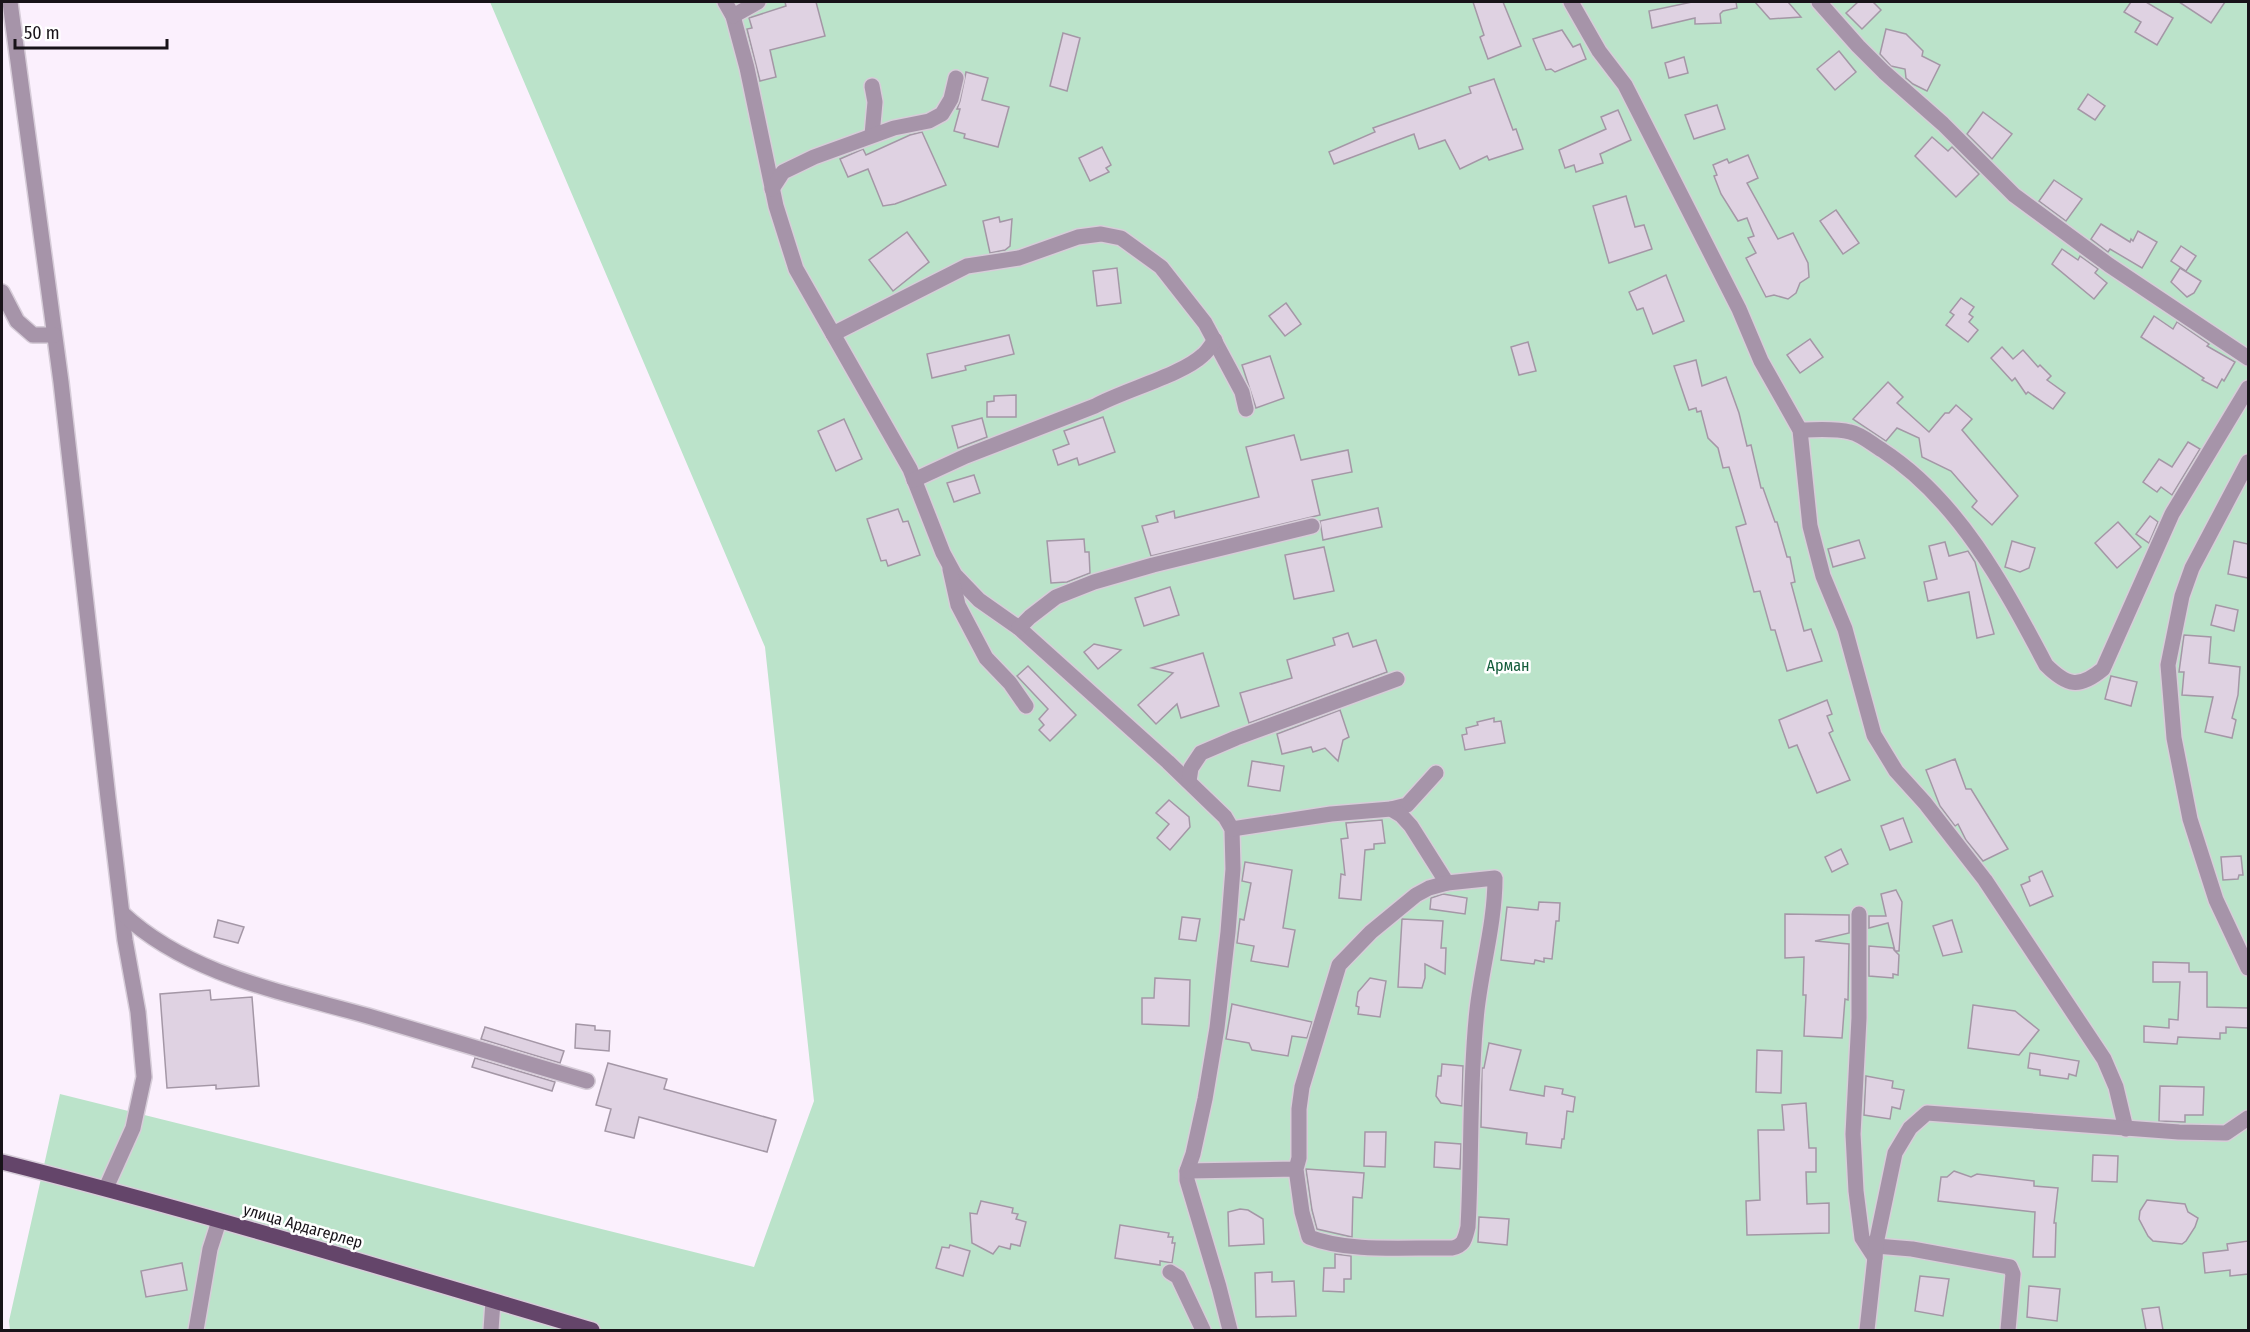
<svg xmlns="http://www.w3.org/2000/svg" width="2250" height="1332" font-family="'Fira Sans Condensed',sans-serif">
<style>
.green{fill:#bbe3ca}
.building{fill:#dfd2e2;stroke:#a497a6;stroke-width:1.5}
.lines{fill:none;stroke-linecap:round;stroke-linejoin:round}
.minor-casing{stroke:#d7cdd9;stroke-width:18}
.major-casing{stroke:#d7cdd9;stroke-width:18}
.minor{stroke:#a694a9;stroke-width:15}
.major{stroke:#64456a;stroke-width:15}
.labels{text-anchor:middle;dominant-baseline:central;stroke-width:5;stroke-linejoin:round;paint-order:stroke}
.park-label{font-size:16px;fill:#135c3a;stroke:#fff}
.street-label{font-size:16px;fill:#181319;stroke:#fff}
</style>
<rect width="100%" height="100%" fill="#fbf0fd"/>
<path class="green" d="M490 2H2248V1330H10L9 1321 60 1094 754 1267 814 1101 765 647Z"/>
<g class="building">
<path d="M785 2H816L825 36 770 50 776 77 760 81 747 29 752 28 749 18 786 6Z"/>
<path d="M1473 2H1503L1521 46 1488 59 1480 37 1484 35Z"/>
<path d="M1692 2H1736L1737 8 1723 11 1720 14 1721 23 1695 24V18L1652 28 1649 11Z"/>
<path d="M1755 2H1788L1801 17 1770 19Z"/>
<path d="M1858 2H1873L1881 10 1862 29 1846 13Z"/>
<path d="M2131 2H2146L2173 18 2157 45 2135 32 2141 22 2124 12Z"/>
<path d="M2179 2H2225L2211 23Z"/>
<path d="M1886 29 1906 34 1923 51 1922 56 1940 65 1927 91 1913 84 1906 78 1905 69 1891 66 1880 54Z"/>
<path d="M1562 30 1573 47 1580 44 1586 59 1555 72 1551 69 1546 70 1533 39Z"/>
<path d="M1063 33 1080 38 1067 91 1050 86Z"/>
<path d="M1839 51 1856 72 1835 90 1817 69Z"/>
<path d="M1684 57 1688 73 1669 78 1665 63Z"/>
<path d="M966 72 988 78 982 100 1009 107 998 147 964 138 965 134 954 131 960 109H957L960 101Z"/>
<path d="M1494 79 1513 130 1516 129 1523 149 1489 160 1487 156 1460 169 1445 140 1419 149 1414 134 1334 164 1329 152 1375 132 1373 128 1471 93 1469 87Z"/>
<path d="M2088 94 2105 106 2095 120 2078 109Z"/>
<path d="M1717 105 1725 129 1694 139 1685 115Z"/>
<path d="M1618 110 1631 140 1600 154 1603 163 1576 172 1574 165 1565 168 1559 150 1606 129 1601 117Z"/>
<path d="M1983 112 2012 134 1992 159 1967 134Z"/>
<path d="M922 132 946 185 895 204 883 206 868 169 848 177 840 159 863 149 866 155 910 135Z"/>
<path d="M1932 137 1948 151 1952 147 1979 174 1956 197 1915 156Z"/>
<path d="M1102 147 1111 165 1106 168 1109 172 1090 181 1079 158Z"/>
<path d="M1748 155 1758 178 1747 183 1778 239 1793 233 1808 263 1809 277 1800 283 1796 293 1788 299 1774 295 1766 297 1746 258 1756 253 1748 238 1754 236 1747 218 1738 221 1721 194 1714 176 1717 175 1713 165 1727 159 1729 163Z"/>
<path d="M2054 180 2082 199 2066 221 2039 201Z"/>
<path d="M1626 196 1635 227 1644 225 1652 249 1609 263 1593 206Z"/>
<path d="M1836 210 1859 243 1843 254 1820 221Z"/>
<path d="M999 217 1000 222 1012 219 1010 246 1005 250 990 253 983 221Z"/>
<path d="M2101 224 2130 242 2131 239 2133 241 2138 231 2157 242 2142 268 2110 249 2108 252 2091 239Z"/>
<path d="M907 232 929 262 893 291 869 260Z"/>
<path d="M2181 246 2196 256 2186 271 2171 261Z"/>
<path d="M2062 249 2078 260 2080 256 2098 269 2095 273 2107 283 2094 299 2052 264Z"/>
<path d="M1117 268 1121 303 1097 306 1093 271Z"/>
<path d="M2180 268 2201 281 2194 293 2187 297 2171 282Z"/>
<path d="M1666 275 1684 321 1653 334 1643 308 1637 310 1629 292Z"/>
<path d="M1961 298 1974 307 1969 314 1973 317 1969 322 1978 330 1968 342 1946 325 1954 315 1950 312Z"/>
<path d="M1286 303 1301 324 1285 336 1269 316Z"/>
<path d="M2154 316 2173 329 2177 322 2209 344 2207 346 2235 362 2224 381 2222 379 2217 388 2202 380 2204 378 2141 337Z"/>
<path d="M1009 335 1014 354 965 366 966 370 932 378 927 354Z"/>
<path d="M1810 339 1823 357 1800 373 1787 355Z"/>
<path d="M1528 342 1536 371 1519 375 1511 347Z"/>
<path d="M2002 347 2013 359 2023 350 2038 367 2040 365 2051 376 2047 380 2065 393 2053 409 2028 392 2026 394 2015 378 2012 381 1991 358Z"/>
<path d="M1270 356 1284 398 1256 408 1242 365Z"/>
<path d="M1696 360 1702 386 1726 377 1739 413 1747 446 1751 445 1761 488H1763L1775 522H1777L1787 557H1790L1795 582 1791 583 1804 631 1811 629 1822 661 1787 671 1775 630H1771L1760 591 1754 592 1736 527 1746 524 1729 467 1723 468 1718 448 1708 438 1701 411 1697 412 1696 408 1689 410 1674 366Z"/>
<path d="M1888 382 1903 397 1897 403 1929 432 1945 413H1949L1956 405 1972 419 1962 430 2018 496 1992 525 1972 507 1977 501 1951 471 1922 457 1919 438 1897 428 1886 441 1853 419Z"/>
<path d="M1016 395V417H987V402L994 401V396Z"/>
<path d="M1103 417 1115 452 1079 465 1077 458 1058 465 1053 450 1069 444 1064 431Z"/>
<path d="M982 418 987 437 958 448 952 426Z"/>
<path d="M844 419 862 459 836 471 818 431Z"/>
<path d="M1294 435 1301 460 1348 450 1352 472 1312 480 1320 515 1151 556 1142 526 1158 522 1156 516 1174 511 1175 518 1259 497 1246 447Z"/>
<path d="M2188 442 2200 449 2172 495 2161 487 2157 492 2143 482 2159 459 2172 467Z"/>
<path d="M974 475 980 493 954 502 947 483Z"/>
<path d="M1378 508 1382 527 1323 540 1320 521Z"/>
<path d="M898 509 903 522 908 521 920 555 888 566 886 560 881 561 867 519Z"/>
<path d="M2150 516 2158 522 2149 543 2136 534Z"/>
<path d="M2118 522 2141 547 2117 568 2095 543Z"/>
<path d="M1084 539 1085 552H1089L1090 573 1067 582 1051 583 1047 541Z"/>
<path d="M1859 540 1865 558 1833 567 1828 549Z"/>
<path d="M2012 541 2035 548 2029 568 2020 572 2005 567Z"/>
<path d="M2234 541 2248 544V578L2228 574Z"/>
<path d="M1945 542 1949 556 1968 551 1975 562 1994 634 1977 638 1969 592 1928 601 1924 582 1937 579 1929 546Z"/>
<path d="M1324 547 1334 591 1294 599 1285 555Z"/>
<path d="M1170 587 1179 615 1144 626 1135 598Z"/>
<path d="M2216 605 2238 610 2234 631 2211 625Z"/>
<path d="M1348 633 1353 647 1376 640 1387 672 1249 723 1240 693 1292 678 1287 660 1335 645 1333 638Z"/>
<path d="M2184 635 2211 637 2209 663 2240 667 2238 695 2232 718 2236 720 2232 738 2205 732 2213 697 2182 695 2184 672H2179Z"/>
<path d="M1094 644 1121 650 1098 669 1084 652Z"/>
<path d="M1203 653 1219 706 1181 718 1177 704 1156 724 1138 705 1173 673 1152 668Z"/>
<path d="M1028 666 1076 715 1050 741 1039 730 1044 725 1039 719 1048 709 1017 676Z"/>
<path d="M2111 676 2137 682 2131 706 2105 699Z"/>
<path d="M1827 700 1832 714 1827 716 1833 731 1829 733 1850 780 1817 793 1797 745 1789 748 1779 720Z"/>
<path d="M1340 710 1349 737 1343 740 1338 761 1325 748 1313 752 1311 747 1282 754 1277 734Z"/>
<path d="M1494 718V722L1501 721 1505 743 1465 750 1462 735 1467 734 1466 728 1478 725 1477 722Z"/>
<path d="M1955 759 1966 789H1971L2008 849 1983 861 1966 840 1958 824 1955 826 1940 806 1926 770Z"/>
<path d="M1252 761 1284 766 1280 791 1248 786Z"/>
<path d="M1169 800 1189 817 1190 827 1170 850 1157 838 1169 824 1156 813Z"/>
<path d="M1903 818 1912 842 1890 850 1881 826Z"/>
<path d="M1382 820 1385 843 1374 844V849L1365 850 1361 900 1339 898 1341 874 1345 875 1341 839 1348 838 1346 823Z"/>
<path d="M1841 849 1848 864 1832 872 1825 857Z"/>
<path d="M2241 856 2243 875H2239L2238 879 2223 880 2221 857Z"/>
<path d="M1245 862 1292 870 1283 928 1295 930 1288 967 1251 961 1254 946 1237 943 1240 919 1244 920 1251 883 1242 881Z"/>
<path d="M2042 871 2053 896 2030 906 2021 885 2030 881 2029 877Z"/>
<path d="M1896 890 1902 902 1899 951H1895L1899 955 1898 975 1893 974V978L1869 976V946L1893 948 1895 951 1888 923 1869 928V916H1886L1881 894Z"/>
<path d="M1443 894 1467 898 1465 914 1430 909 1431 898Z"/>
<path d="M1539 902 1560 903 1559 921H1556L1552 959 1544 958V962L1535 960 1534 964 1501 960 1507 907 1538 910Z"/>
<path d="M1785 914 1849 915V933L1815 941 1849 944 1848 1000 1845 999 1842 1038 1804 1036 1806 995H1803L1804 957 1785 958Z"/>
<path d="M1182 917 1200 919 1196 941 1179 939Z"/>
<path d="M1402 919 1443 921 1441 948H1446L1445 974 1425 964V978L1422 988 1398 987Z"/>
<path d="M218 920 244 927 238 943 214 937Z"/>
<path d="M1952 920 1962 952 1943 956 1933 926Z"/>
<path d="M2153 962 2189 963V972H2207V1007L2248 1008V1028L2226 1027V1033H2220V1039L2178 1037 2177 1044 2144 1042V1026L2169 1028V1019L2178 1020 2180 982H2153Z"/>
<path d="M1155 978 1190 980 1189 1026 1142 1024V998H1154Z"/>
<path d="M1370 978 1386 981 1380 1017 1358 1014 1359 1007 1356 1006 1358 992Z"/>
<path d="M210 990 211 1000 252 997 259 1086 216 1089V1085L167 1088 160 994Z"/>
<path d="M1232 1004 1312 1022 1307 1038 1292 1036 1288 1056 1252 1050 1249 1043 1226 1039Z"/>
<path d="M1973 1005 2015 1011 2039 1030 2019 1055 1968 1048Z"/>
<path d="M576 1024 595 1026V1030L610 1031 609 1051 575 1048Z"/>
<path d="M485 1027 564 1051 560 1063 481 1039Z"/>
<path d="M1489 1043 1521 1050 1510 1090 1544 1096 1545 1086 1563 1089 1562 1094 1575 1097 1573 1112 1567 1111 1564 1139H1562L1561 1148 1526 1144 1527 1133 1481 1127 1482 1068H1484Z"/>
<path d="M1757 1050 1782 1051 1781 1093 1756 1092Z"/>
<path d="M2030 1053 2079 1061 2076 1076 2069 1074 2068 1079 2040 1075V1070L2028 1068Z"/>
<path d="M475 1058 555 1082 552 1091 472 1067Z"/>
<path d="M608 1063 667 1079 664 1089 776 1120 767 1152 639 1117 634 1138 605 1131 611 1109 596 1105Z"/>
<path d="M1442 1064 1463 1066 1462 1106 1441 1103 1436 1096 1438 1076H1441Z"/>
<path d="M1866 1076 1893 1081 1892 1088 1904 1090 1900 1109 1892 1107 1890 1119 1864 1115Z"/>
<path d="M2160 1086 2204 1087 2203 1115H2185V1122L2159 1121Z"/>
<path d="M1806 1103 1809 1148H1816V1172H1806L1807 1204 1829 1203V1233L1747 1235 1746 1201 1760 1200 1758 1130H1784L1782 1105Z"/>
<path d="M1365 1132H1386L1385 1167 1364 1166Z"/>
<path d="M1435 1142 1461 1144 1460 1169 1434 1167Z"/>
<path d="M2093 1155 2118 1156 2117 1182 2092 1181Z"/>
<path d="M1306 1169 1364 1173 1362 1198 1353 1197 1352 1237 1317 1229 1312 1210Z"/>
<path d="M1954 1171 1971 1177 1977 1174 2034 1181V1186L2058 1188 2054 1223H2056L2055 1257H2033L2035 1212 1938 1201 1941 1177H1947Z"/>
<path d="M2147 1200 2185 1204 2188 1212 2198 1218 2195 1227 2186 1241 2182 1244 2153 1241 2148 1236 2139 1219 2140 1211Z"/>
<path d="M981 1201 1013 1208 1012 1213 1018 1214 1016 1219 1026 1222 1020 1246 1011 1244 1010 1249 999 1246 993 1254 972 1243 970 1213 977 1214Z"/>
<path d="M1240 1209 1248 1210 1263 1219 1264 1244 1229 1246 1228 1212Z"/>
<path d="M1479 1217 1509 1219 1507 1245 1478 1242Z"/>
<path d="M1120 1225 1169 1233 1168 1237H1173L1172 1243H1175L1172 1263 1160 1261V1265L1115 1258Z"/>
<path d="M2248 1241V1274L2230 1276V1270L2205 1273 2203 1253 2228 1250 2227 1244Z"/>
<path d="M950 1245 970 1251 963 1276 936 1268 942 1247 949 1248Z"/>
<path d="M1335 1254 1351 1256V1279H1344V1292L1323 1291 1324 1268H1335Z"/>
<path d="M182 1263 187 1290 146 1297 141 1271Z"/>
<path d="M1272 1272V1282L1294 1281 1296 1316 1256 1317 1255 1273Z"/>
<path d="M1920 1276 1949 1279 1943 1316 1915 1311Z"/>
<path d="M2029 1286 2060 1289 2057 1321 2027 1317Z"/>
<path d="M2159 1307 2163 1330H2146L2142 1309Z"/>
</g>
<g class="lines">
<defs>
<g id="minor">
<path d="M10 2 61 382 108 798 125 940 138 1012 144 1077 133 1128 106 1188"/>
<path d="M725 2 733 16 747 68 776 206 796 269 910 469 943 553 955 575 979 600 1019 628 1168 762 1225 817 1232 829 1233 869 1228 932 1217 1028 1205 1099 1193 1154 1187 1171V1180L1219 1287 1230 1330"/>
<path d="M1571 2 1599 51 1625 85 1739 309 1761 361 1800 430 1810 526 1823 576 1845 629 1874 735 1896 771 1925 803 1985 880 2104 1059 2116 1087 2126 1129"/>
<path d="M1819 2 1858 46 1884 72 1943 124 2014 195 2109 265 2248 358"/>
<path d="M733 16 758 2"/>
<path d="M872 86 875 102 872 135"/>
<path d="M772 189 783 172 814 157 894 128 929 121 942 114 951 99 956 78"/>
<path d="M2 292 17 321 33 335H54"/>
<path d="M833 334 967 266 1019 258 1078 237 1101 234 1121 238 1161 267 1205 323 1242 392 1246 409"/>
<path d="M1800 430C1817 430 1834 428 1850 432 1861 434 1872 444 1882 450 1959 500 2004 586 2046 665 2067 686 2079 689 2103 669L2172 514 2248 388"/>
<path d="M2248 462 2192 568 2182 596 2168 665 2174 738 2190 819 2216 900 2248 968"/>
<path d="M914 480 966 456 1095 406C1124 390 1182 375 1203 355 1208 351 1211 345 1215 340"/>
<path d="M950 569 958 605 986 658 1010 683 1026 706"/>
<path d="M1019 628 1030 617 1056 597 1094 582 1153 565 1312 526"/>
<path d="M1189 781 1191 768 1201 753 1236 738 1397 679"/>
<path d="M1391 809 1407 805 1436 773"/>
<path d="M1232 829 1331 814 1391 809 1401 815 1411 826 1447 883"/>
<path d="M122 913C188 975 283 992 368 1016 441 1037 514 1060 587 1081"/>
<path d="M1859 914V1018L1853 1134 1856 1191 1862 1238 1875 1258"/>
<path d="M1187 1171 1296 1169 1299 1158V1109L1302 1087 1339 965 1371 932 1416 895 1429 888 1447 883 1495 878C1495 923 1482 966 1477 1010 1469 1082 1472 1155 1468 1227 1465 1238 1465 1245 1452 1248 1408 1247 1349 1253 1309 1237L1302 1212 1296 1169"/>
<path d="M1876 1246 1912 1249 2010 1267 2013 1274 2008 1330"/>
<path d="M1170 1272 1178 1277 1203 1330"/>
<path d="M196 1330 210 1249 219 1221"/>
<path d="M491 1330 493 1301"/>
<path d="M1867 1330 1877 1239 1895 1153 1910 1128 1927 1113 2179 1132 2226 1133 2248 1118"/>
</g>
<path id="major" d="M2 1162C200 1212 396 1272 592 1330"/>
</defs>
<use href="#minor" class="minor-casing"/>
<use href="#major" class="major-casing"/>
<use href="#minor" class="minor"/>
<use href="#major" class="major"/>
</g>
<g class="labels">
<g class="park-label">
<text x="1508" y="665">Арман</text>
</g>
<g class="street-label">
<text transform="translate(303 1226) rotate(16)">улица Ардагерлер</text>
</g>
</g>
<rect width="2250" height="1332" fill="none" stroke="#181319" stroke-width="6"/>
<path d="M15 39v9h152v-9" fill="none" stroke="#181319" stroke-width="3"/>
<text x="24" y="39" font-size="18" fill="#181319" stroke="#ffffff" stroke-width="4.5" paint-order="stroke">50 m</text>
</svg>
